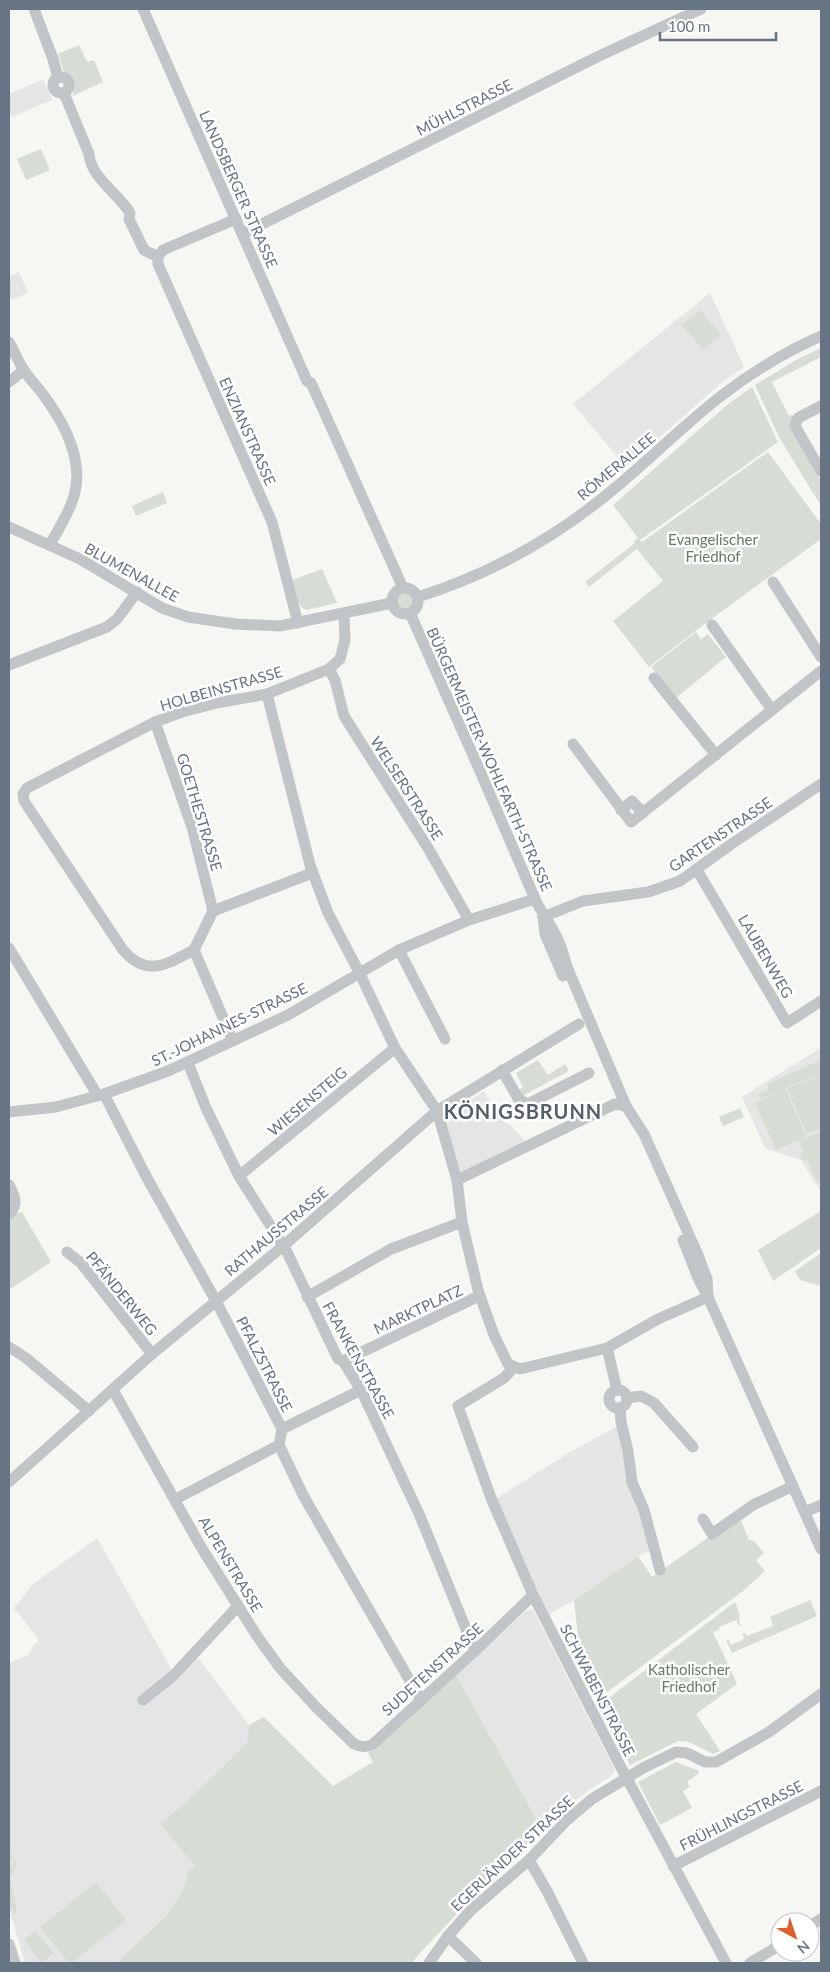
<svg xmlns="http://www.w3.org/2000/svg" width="830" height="1972" font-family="Lato,sans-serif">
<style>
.built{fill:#e4e5e4}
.green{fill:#d7ddd4}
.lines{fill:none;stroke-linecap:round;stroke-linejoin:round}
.minor{stroke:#c1c5c8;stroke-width:11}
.labels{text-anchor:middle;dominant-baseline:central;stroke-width:5;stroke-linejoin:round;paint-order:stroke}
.street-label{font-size:15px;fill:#667483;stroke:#fff}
.park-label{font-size:15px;fill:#687a65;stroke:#fff}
.district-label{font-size:20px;font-weight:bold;letter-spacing:1px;fill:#545e68;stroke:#fff}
</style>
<rect width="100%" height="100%" fill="#f6f6f3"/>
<g class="built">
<path d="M43 79 52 100 12 117 9 111V94Z"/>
<path d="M19 272 28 293 9 301V277Z"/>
<path d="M710 293 744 367 721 383 626 467 573 404Z"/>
<path d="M821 1048V1192L801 1160 765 1148 742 1097Z"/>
<path d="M484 1091 501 1120 511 1126 527 1143 462 1175 443 1117Z"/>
<path d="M619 1425 651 1550 638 1556 574 1600 547 1616 494 1500 567 1454Z"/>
<path d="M97 1538 177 1679 198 1658 249 1725 247 1743 185 1803 161 1824 195 1866 188 1871 183 1890 167 1915 116 1963H25L9 1908V1661L12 1662 28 1655 34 1645 39 1640 14 1608 32 1585Z"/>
<path d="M533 1610 615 1770 611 1776 589 1790 542 1829 456 1675 526 1611Z"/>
</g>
<g class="green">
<path d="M79 45 87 62 94 60 103 82 73 96V81L64 72 58 54Z"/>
<path d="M41 149 50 170 26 180 17 159Z"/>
<path d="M700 310 721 335 703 350 682 325Z"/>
<path d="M821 348V357L772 382 788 414 793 416 790 427 821 481V506L779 437 755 385 796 360Z"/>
<path d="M752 387 778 442 640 540 642 542 768 452 821 524V539L703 625 649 667 613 621 663 581 637 549 589 587 585 582 635 543 634 541 638 538 613 505 727 405Z"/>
<path d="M163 492 167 503 136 516 132 506Z"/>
<path d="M322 569 337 603 307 610C296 607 295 590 292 580Z"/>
<circle cx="405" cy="601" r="8"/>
<path d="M696 632 701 639 708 634 726 657 676 698 651 667Z"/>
<path d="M538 1060 548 1075 565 1064 569 1071 524 1095 530 1100H527L517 1091 523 1087 516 1073Z"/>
<path d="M821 1060V1073L760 1099 758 1094 769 1089 767 1084Z"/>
<path d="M821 1074V1128L807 1134 787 1089Z"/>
<path d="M785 1089 806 1137 776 1150 755 1103Z"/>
<path d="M740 1108 744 1117 723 1126 719 1117Z"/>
<path d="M820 1132 821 1181 818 1183 807 1160 802 1161 800 1155 804 1152 799 1141Z"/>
<path d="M821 1211V1248L773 1281 758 1250Z"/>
<path d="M22 1212 51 1262 9 1290V1219L14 1214Z"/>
<path d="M821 1253V1286L800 1280 795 1271Z"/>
<path d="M739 1516 749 1540 754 1541 764 1553 756 1560 765 1571 743 1591 607 1692 581 1664 574 1600 638 1556 652 1577Z"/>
<path d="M810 1600 817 1616 732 1653 726 1640 728 1639 731 1645 744 1639 742 1633H745L747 1636 773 1626 770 1617Z"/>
<path d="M735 1602 740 1615 739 1616 740 1625 739 1626 736 1620 719 1627 720 1629 713 1632 737 1684 696 1714 720 1751 713 1754 689 1742 678 1741 630 1765 598 1706Z"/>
<path d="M456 1675 542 1829 536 1838 491 1878 419 1954 412 1963H116L167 1915 183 1890 188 1871 195 1866 160 1824 185 1803 247 1743 249 1725 264 1717 333 1786 373 1762 368 1753Z"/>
<path d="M676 1762 699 1771 698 1774 687 1782 690 1787 683 1791 692 1808 660 1825 638 1782Z"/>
<path d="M10 1854 17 1863 10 1878 17 1911 15 1914C5 1906 9 1881 9 1869L15 1864 9 1857Z"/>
<path d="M96 1882 126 1920 72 1963H69L40 1927Z"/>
<path d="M35 1931 54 1953 42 1963 24 1940Z"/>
</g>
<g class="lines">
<g class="minor">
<path d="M34 9 53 59 58 78"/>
<path d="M143 9 307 381 311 383 322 407 403 588"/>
<circle cx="61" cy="85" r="8"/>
<path d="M64 93 89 154C91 178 118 193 130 213L129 219 144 250 158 257"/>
<path d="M236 219 163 250 158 257V264L272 522 298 623"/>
<path d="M242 234 599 56 701 9"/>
<path d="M9 342C14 351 18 361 23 369 30 380 40 389 47 400 66 426 84 463 74 496 69 513 59 529 50 544"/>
<path d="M9 382 24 370"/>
<path d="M821 406 798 418 795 426 821 471"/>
<path d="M9 527 80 559 162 608 188 617 235 624 280 626 392 603"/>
<path d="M773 582 821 657"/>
<circle cx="405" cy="601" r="13"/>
<path d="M418 597C490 574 557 537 615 488 651 458 684 425 721 396 752 372 785 352 821 336"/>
<path d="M410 613 480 771 535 899C540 910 547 919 553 930 560 941 564 955 567 967L626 1106 644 1134 698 1255 707 1279 708 1297"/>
<path d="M712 625 772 710"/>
<path d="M9 665 107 627 117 619 137 592"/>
<path d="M329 669 335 680 344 716 428 848 469 920"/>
<path d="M654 678 716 755"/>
<path d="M267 694 310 865 328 913 359 972 395 1048 437 1111 457 1180 462 1222 478 1290 494 1335 508 1364 520 1369 607 1348 658 1319 708 1297"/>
<path d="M155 722 192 827 213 911"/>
<path d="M573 744 631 822 821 671"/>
<path d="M621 810 632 801 643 813"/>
<path d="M697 870 787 1023 821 1001"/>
<path d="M213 911 194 950 233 1041"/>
<path d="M213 911 312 873"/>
<path d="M543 917 583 901 648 892 680 881 730 845 821 784"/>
<path d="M543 917 545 934 563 976"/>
<path d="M9 948 98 1096"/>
<path d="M194 950C167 964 147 978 123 950L24 801 23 794 27 788 155 722 182 712 217 703 267 694 329 669 340 659 345 640 344 614"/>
<path d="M399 950 445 1039"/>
<path d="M188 1063 206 1108 239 1176 287 1252 338 1359 343 1361 361 1390 420 1516 475 1651"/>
<path d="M502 1070 519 1100 528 1104 589 1073"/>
<path d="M104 1094 147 1178 216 1301 282 1429 279 1445 303 1495 421 1700"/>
<path d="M9 1112 56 1107 104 1094 168 1071 288 1015 399 950 469 920 535 899"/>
<path d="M239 1176 395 1048"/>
<path d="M457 1180 615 1104 626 1106"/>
<path d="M9 1185C15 1196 19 1204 9 1214"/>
<path d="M683 1240 698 1278 708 1297 821 1549"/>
<path d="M67 1252 81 1263 152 1354"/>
<path d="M307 1297 391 1249 462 1222"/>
<path d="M9 1347 26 1358 89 1411"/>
<path d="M607 1348 617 1390"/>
<path d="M343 1361 479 1296"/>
<path d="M514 1367 504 1378 458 1406 491 1498 533 1595 617 1760 726 1963"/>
<circle cx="618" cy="1399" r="9"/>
<path d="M113 1390 201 1547 257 1636 280 1668 316 1707 354 1744C361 1747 366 1748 373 1744L475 1651 533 1595"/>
<path d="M627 1398 641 1396 654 1403 693 1447"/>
<path d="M620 1408 621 1422 628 1451 632 1482 644 1510 660 1570"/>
<path d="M282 1429 361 1390"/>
<path d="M9 1482 152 1354 282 1247 437 1111 579 1024"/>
<path d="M176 1499 279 1445"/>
<path d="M805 1512 821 1505"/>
<path d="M703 1519 712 1534 753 1505 793 1486"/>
<path d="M143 1700 173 1676 238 1606"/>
<path d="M529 1860 547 1891 583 1963"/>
<path d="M673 1866 821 1791"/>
<path d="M810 1926 821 1919"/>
<path d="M448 1936 476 1963"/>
<path d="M9 1944 15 1963"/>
<path d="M429 1963 448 1936 470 1911 529 1860 567 1820 592 1799 643 1768 676 1752 687 1753 705 1762H716L769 1732 821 1694"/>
<path d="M750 1963 780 1945"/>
</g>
</g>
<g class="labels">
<g class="street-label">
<text transform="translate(464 107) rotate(-27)">MÜHLSTRASSE</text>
<text transform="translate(239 189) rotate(66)">LANDSBERGER STRASSE</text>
<text transform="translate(248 431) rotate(66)">ENZIANSTRASSE</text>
<text transform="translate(616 466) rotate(-40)">RÖMERALLEE</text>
<text transform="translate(132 572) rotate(29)">BLUMENALLEE</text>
<text transform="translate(221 688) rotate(-16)">HOLBEINSTRASSE</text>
<text transform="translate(490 759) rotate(66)">BÜRGERMEISTER-WOHLFARTH-STRASSE</text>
<text transform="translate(407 788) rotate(57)">WELSERSTRASSE</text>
<text transform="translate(200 812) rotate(73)">GOETHESTRASSE</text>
<text transform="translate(720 834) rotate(-34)">GARTENSTRASSE</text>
<text transform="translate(766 956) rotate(60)">LAUBENWEG</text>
<text transform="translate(229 1024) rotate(-26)">ST.-JOHANNES-STRASSE</text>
<text transform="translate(307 1101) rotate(-40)">WIESENSTEIG</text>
<text transform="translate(276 1231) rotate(-40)">RATHAUSSTRASSE</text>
<text transform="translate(122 1293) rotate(51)">PFÄNDERWEG</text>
<text transform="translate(418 1309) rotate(-25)">MARKTPLATZ</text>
<text transform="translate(359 1360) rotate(61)">FRANKENSTRASSE</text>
<text transform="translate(265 1364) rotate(63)">PFALZSTRASSE</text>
<text transform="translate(231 1564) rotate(59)">ALPENSTRASSE</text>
<text transform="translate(432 1669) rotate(-42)">SUDETENSTRASSE</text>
<text transform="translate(598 1690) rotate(63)">SCHWABENSTRASSE</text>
<text transform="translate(741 1815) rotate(-27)">FRÜHLINGSTRASSE</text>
<text transform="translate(512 1853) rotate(-43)">EGERLÄNDER STRASSE</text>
</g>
<g class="park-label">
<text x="713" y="539">Evangelischer<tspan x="713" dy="17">Friedhof</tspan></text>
<text x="689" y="1669">Katholischer<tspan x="689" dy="17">Friedhof</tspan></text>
</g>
<g class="district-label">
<text x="523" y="1111">KÖNIGSBRUNN</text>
</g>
</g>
<rect width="830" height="1972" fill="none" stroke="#667483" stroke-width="20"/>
<g transform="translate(795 1937) rotate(140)"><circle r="24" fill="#ffffff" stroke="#c2c7cd"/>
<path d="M0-4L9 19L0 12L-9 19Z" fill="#dd602c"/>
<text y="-8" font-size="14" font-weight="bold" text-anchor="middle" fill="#667483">N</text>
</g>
<path d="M660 32v8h116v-8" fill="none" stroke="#667483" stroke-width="2.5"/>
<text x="668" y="32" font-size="15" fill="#667483" stroke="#ffffff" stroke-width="4" paint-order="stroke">100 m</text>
</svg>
